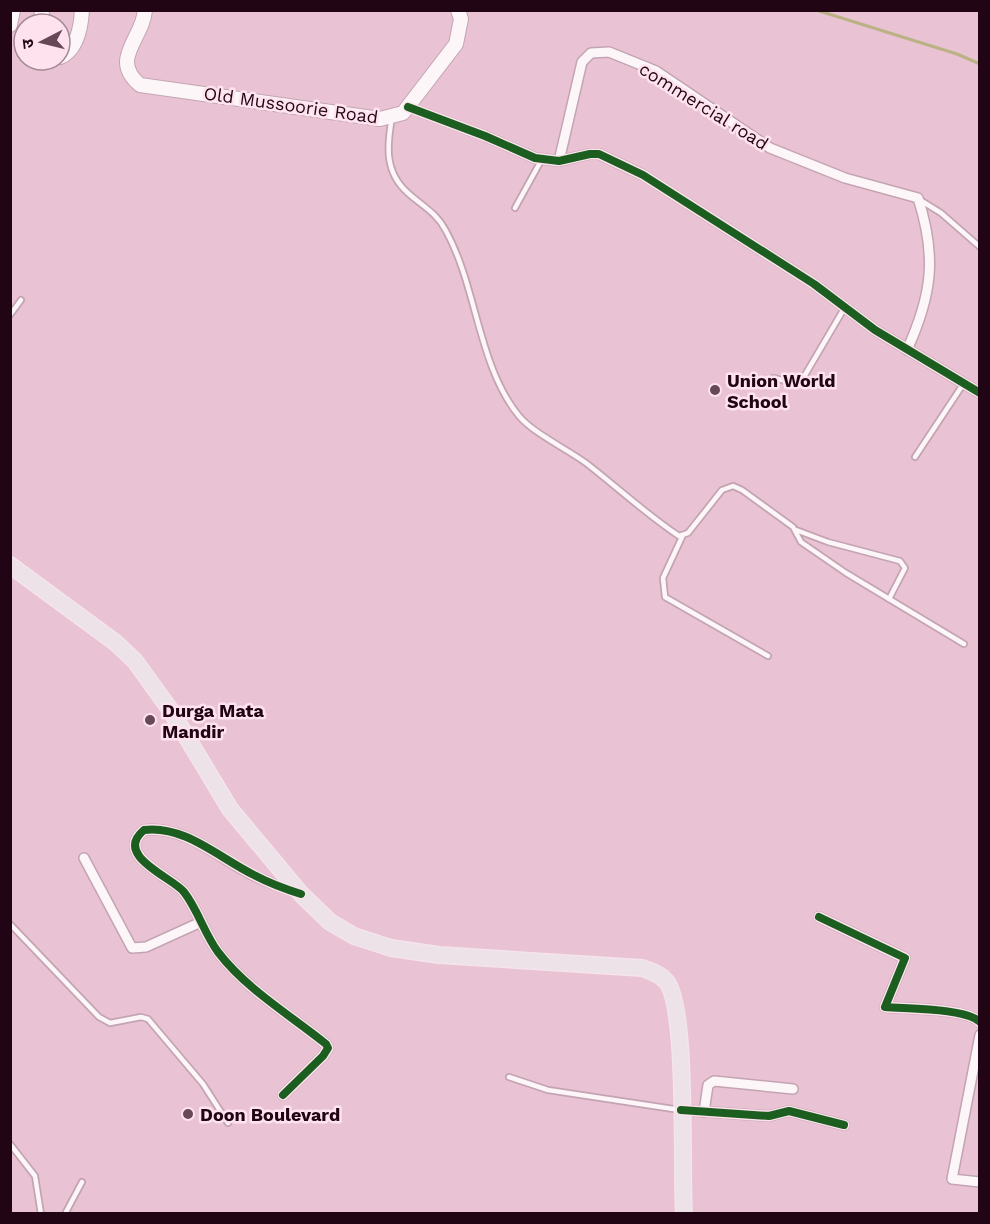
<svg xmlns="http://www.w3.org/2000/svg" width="990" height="1224" font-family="'Work Sans','Noto Sans Devanagari',sans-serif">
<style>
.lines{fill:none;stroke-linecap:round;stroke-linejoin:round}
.stream{stroke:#bab285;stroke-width:3}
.service-casing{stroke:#c4a4b2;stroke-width:8}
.minor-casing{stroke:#c4a4b2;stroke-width:12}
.secondary-casing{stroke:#c4a4b2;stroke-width:16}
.primary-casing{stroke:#f5e4eb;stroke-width:18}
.service{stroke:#fcf6f8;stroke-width:4.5}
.minor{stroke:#fcf6f8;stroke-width:9}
.secondary{stroke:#fcf6f8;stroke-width:14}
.primary{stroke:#ece2e7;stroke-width:15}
.cycleway-casing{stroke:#fee3ee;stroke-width:11}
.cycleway{stroke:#1b5e20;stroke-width:8}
.poi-dot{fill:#684857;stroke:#fee3ee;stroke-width:2}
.labels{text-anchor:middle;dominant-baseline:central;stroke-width:5;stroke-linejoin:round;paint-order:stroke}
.street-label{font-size:18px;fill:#220514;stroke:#fee3ee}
.poi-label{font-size:18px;font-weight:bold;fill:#220514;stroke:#fee3ee;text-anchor:start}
</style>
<rect width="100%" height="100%" fill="#e9c3d3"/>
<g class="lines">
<path class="stream" d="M816 10 957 54 980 64"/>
<defs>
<g id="service">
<path d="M392 117C387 145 384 172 408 193 422 206 437 213 446 231 477 287 478 366 519 416 533 433 567 449 586 463 617 487 647 515 679 536L688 533 722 490 733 486 742 490 793 527 801 542 846 573 964 644"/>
<path d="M920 200 941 213 980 247"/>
<path d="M515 208 542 159"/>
<path d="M10 315 21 300"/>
<path d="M773 378 792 382 805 375 845 307"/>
<path d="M915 457 964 383"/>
<path d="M796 530 828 542 900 561 905 568 889 599"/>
<path d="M682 537 663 578 665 597 768 656"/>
<path d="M10 924 99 1017 110 1023 141 1017 148 1019 203 1084 228 1123"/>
<path d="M509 1077 548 1090 680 1110"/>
<path d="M10 1144 35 1176 41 1214"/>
<path d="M65 1214 82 1182"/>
</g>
<g id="minor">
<path d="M408 107 485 136 535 158 559 161 590 154H599L643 175 814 284 875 330 980 393"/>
<path d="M559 161 582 62 591 53 609 52 656 71 770 148 845 178 918 198C937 257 932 295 907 350"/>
<path d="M84 858 132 948 146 947 201 922"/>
<path d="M819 917 905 958 885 1007C906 1009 966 1008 980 1022"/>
<path d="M980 1035 952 1179 980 1182"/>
<path d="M283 1095 323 1056 328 1048 326 1044C290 1015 246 989 218 952 204 933 198 910 184 892 172 877 113 856 144 830 186 825 219 859 255 876 269 883 284 888 299 893"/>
<path d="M681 1110 769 1116 789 1111 844 1125"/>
<path d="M704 1112 708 1085 714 1081 793 1089"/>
</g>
<g id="secondary">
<path d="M145 10C143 39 109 59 140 85L380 119 403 113 456 44 461 19 458 10"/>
<path d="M41 24 42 10"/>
<path d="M10 25 13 10"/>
<path d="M60 57C77 50 81 28 82 10"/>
</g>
<path id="primary" d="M10 565 116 643 135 661 171 711 230 809 301 894 330 922 354 936 391 948 439 955 642 968C651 971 660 974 666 981 688 1006 681 1171 684 1214"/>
</defs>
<use href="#service" class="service-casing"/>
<use href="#minor" class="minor-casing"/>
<use href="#secondary" class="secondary-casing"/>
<use href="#primary" class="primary-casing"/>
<use href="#service" class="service"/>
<use href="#minor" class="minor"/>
<use href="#secondary" class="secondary"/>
<use href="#primary" class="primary"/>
<defs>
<g id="cycleway">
<path d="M408 107 485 136 535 158 559 161 590 154H599L643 175 814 284 875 330 980 393"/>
<path d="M819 917 905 958 885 1007C906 1009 966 1008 980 1022"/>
<path d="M283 1095 323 1056 328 1048 326 1044C290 1015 246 989 218 952 204 933 198 910 184 892 172 877 113 856 144 830 185 825 219 858 254 875 269 883 285 889 301 894"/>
<path d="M681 1110 769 1116 789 1111 844 1125"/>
</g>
</defs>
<use href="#cycleway" class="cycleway-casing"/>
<use href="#cycleway" class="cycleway"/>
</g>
<g class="poi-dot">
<circle cx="715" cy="390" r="6"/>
<circle cx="150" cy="720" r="6"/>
<circle cx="188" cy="1114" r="6"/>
</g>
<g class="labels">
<g class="street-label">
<text transform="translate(291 105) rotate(8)">Old Mussoorie Road</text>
<text transform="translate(704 106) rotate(32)">commercial road</text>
</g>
<g class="poi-label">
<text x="727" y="380">Union World<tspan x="727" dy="21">School</tspan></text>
<text x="162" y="710">Durga Mata<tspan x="162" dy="21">Mandir</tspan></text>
<text x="200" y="1114">Doon Boulevard</text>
</g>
</g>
<rect width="990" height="1224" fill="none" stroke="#220514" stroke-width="24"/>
<g transform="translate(42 42) rotate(263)"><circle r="28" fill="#fee3ee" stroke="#a68a97" stroke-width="1.5"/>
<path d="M0-4.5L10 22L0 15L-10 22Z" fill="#684857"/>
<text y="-9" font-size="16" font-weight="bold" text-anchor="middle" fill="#220514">उ</text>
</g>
</svg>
